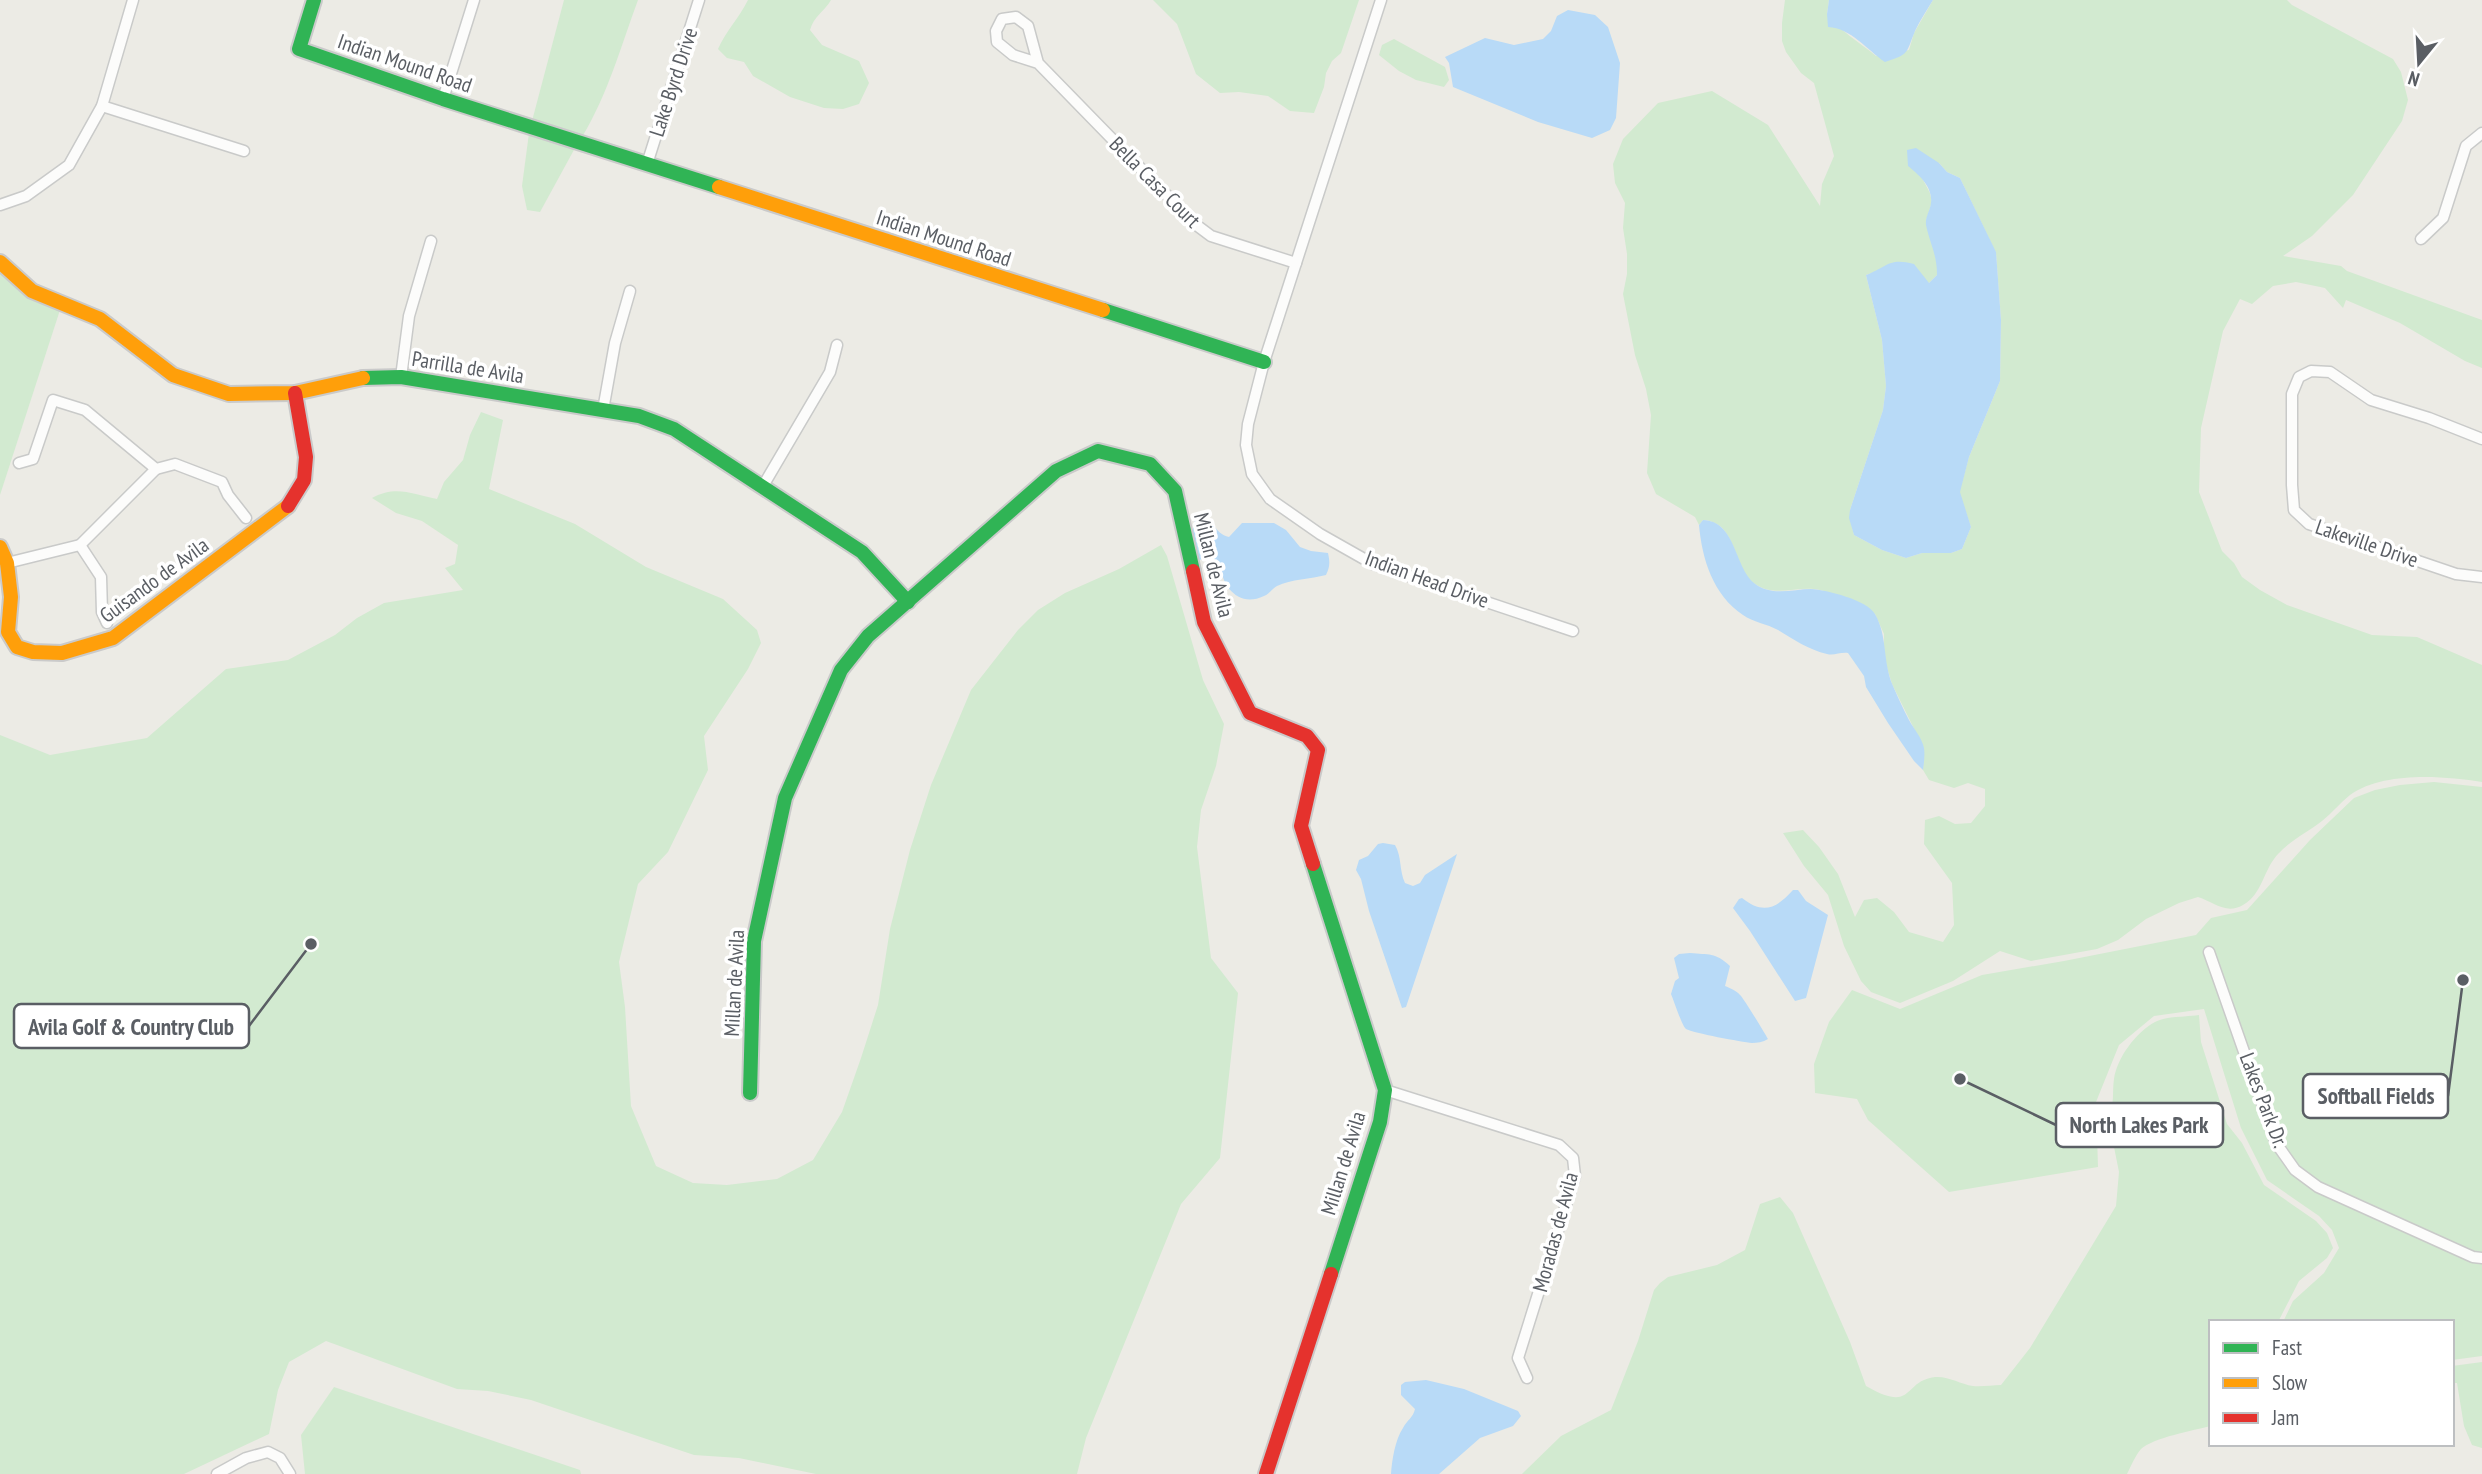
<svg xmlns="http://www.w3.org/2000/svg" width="2482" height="1474" font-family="'PT Sans Narrow',sans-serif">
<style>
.green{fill:#d2ead0;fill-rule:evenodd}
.water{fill:#b8daf7}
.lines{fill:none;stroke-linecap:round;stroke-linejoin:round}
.street-casing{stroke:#c9cac9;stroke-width:13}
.fast-casing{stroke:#cacaca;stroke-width:18}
.slow-casing{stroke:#cacaca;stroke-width:18}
.jam-casing{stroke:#cacaca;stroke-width:18}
.street{stroke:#fcfcfb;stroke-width:10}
.fast{stroke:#30b455;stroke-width:14}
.slow{stroke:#ff9f0a;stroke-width:14}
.jam{stroke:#e5322d;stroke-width:14}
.labels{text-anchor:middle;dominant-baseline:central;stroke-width:7;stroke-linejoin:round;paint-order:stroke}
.street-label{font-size:21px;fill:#5a5e64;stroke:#fff}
.leader{fill:none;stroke:#5a5e64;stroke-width:2.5}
.callout-dot{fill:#5a5e64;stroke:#fff;stroke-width:2.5}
.callout{fill:#fff;stroke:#5a5e64;stroke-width:2.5}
.callout-label{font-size:23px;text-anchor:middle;font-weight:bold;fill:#5a5e64}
</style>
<rect width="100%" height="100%" fill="#ecebe5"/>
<g class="green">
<path d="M564 0H638C621 46 608 94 582 137L532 121Z"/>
<path d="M748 0H831C824 12 814 16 810 30L822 45 859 61 869 83 859 104 843 109 824 108 790 97 753 76 744 62 727 58 718 49C726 31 739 18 748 0Z"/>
<path d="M1153 0H1359L1341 53 1332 61 1326 73 1324 87 1314 113 1290 111 1268 96 1239 92 1220 93 1196 74 1177 24Z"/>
<path d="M1785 0H1829L1827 14C1840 31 1859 42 1876 56L1909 50 1914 33 1933 0H2287L2292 5 2393 59 2401 72 2408 100 2402 121 2353 195 2312 236 2283 256 2341 266 2347 271 2482 320V368L2465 361 2400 323 2346 300 2343 308 2325 288 2296 282 2273 286 2252 304 2240 299 2223 331 2201 428 2199 492 2222 551 2234 563 2242 577 2260 590 2287 605 2372 635 2417 637 2482 665V782C2443 776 2384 771 2350 795 2340 803 2332 813 2322 821 2308 832 2291 840 2279 853 2263 869 2263 894 2243 905 2226 915 2214 902 2198 897L2179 903 2146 919 2118 940 2097 949 2031 961 2000 951 1953 981 1900 1003 1871 992 1861 981 1844 946 1828 895 1804 866 1783 833 1803 830 1819 847 1838 874 1855 917 1864 900 1877 898 1894 912 1909 932 1943 942 1954 925 1952 883 1924 844 1925 820 1939 816 1955 824 1971 823 1985 806V789L1968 783 1954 788 1929 780 1923 770 1924 749 1892 684 1884 658V634L1875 614C1858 606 1832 591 1814 589 1794 587 1774 597 1755 584 1732 568 1738 522 1703 520L1699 525 1695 517 1656 494 1647 473 1651 415 1646 389 1635 355 1623 294 1627 274V254L1623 228 1625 203 1615 183 1613 164 1623 139 1658 103 1712 91 1768 125 1820 206 1822 184 1834 156 1814 83 1801 73 1786 52 1782 41V23ZM1939 163 1947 172 1960 178 1996 253 2001 320 2000 381 1969 457 1959 493 1971 527 1962 549 1951 553H1922L1906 558 1882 550 1854 535 1850 518V510L1883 410 1886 386 1882 340 1866 275 1880 270 1929 283 1937 275V257L1926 221 1932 202 1930 193 1921 176Z"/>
<path d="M1394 39 1445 67 1449 80 1444 87 1416 80 1399 71 1379 55 1382 45Z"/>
<path d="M529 133 575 148 540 212 527 210 522 186Z"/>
<path d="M0 270 60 310 0 495Z"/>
<path d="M481 412 503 420 489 489 575 524 646 567 723 599 757 630 761 643 748 669 704 736 708 770 668 852 638 884 619 962 625 1007 631 1106 656 1166 693 1183 727 1185 777 1179 813 1160 842 1112 861 1058 878 1005 890 929 910 850 931 785 971 690 1018 630 1038 610 1065 593 1119 569 1161 545 1167 556 1203 680 1224 724 1216 766 1201 810 1197 847 1211 958 1238 993 1220 1158 1181 1204 1086 1438 1077 1474H816L739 1458 694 1455 531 1400 488 1391 457 1389 326 1341 289 1362 278 1390 269 1434 184 1474H0V735L50 755 147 738 226 669 288 660 335 635 357 618 384 603 463 590 445 568 455 564 458 545 422 521 396 513 372 498C396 485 412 494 437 499L444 482 463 460 470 435Z"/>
<path d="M2434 782 2482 787V1356L2452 1360V1322H2283L2293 1301 2324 1273 2339 1248 2332 1230 2319 1216 2267 1180 2241 1128 2204 1009 2154 1016 2119 1045 2096 1102 2098 1167 1949 1192 1868 1120 1857 1099 1815 1093 1814 1064 1829 1022 1852 990 1900 1009 1982 975 2064 961 2196 935 2211 918 2247 910 2310 840 2354 798 2375 790 2400 785Z"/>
<path d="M2199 1015 2201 1042 2227 1124 2242 1143 2264 1185 2316 1221 2327 1233 2333 1248 2327 1258 2299 1281 2278 1322H2211V1426C2194 1430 2153 1438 2141 1449 2135 1456 2131 1466 2127 1474H1522L1561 1436 1611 1410 1638 1341 1654 1290 1660 1283 1668 1277 1717 1265 1745 1250 1760 1204 1780 1197 1793 1213 1850 1342 1866 1386C1915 1414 1902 1381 1935 1377 1949 1376 1960 1384 1973 1386 1982 1387 1992 1385 2001 1385L2030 1348 2116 1206 2119 1172 2108 1117C2115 1105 2112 1092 2114 1079 2117 1058 2136 1032 2155 1022 2166 1016 2186 1017 2199 1015Z"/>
<path d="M2482 1362V1448L2472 1445 2464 1426 2457 1383H2452V1366Z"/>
<path d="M334 1387 580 1470 581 1474H305L301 1435Z"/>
</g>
<g class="water">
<path d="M1829 0H1933C1927 10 1920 20 1915 31 1906 53 1910 54 1885 62 1867 50 1851 28 1828 27L1827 14Z"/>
<path d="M1568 10 1595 15 1608 27 1620 63 1616 118 1610 130 1592 138 1538 122 1453 87 1449 63 1445 57 1485 38 1514 45 1543 39 1551 31 1557 16Z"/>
<path d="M1916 148 1939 163 1947 172 1960 178 1996 252 2001 320 2000 381 1969 457 1960 492 1971 527 1962 549 1951 553H1922L1906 558 1882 550 1854 535 1849 518 1850 510 1883 410 1886 386 1882 340 1866 275C1887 267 1889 257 1914 264L1929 283 1937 275C1937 254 1930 244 1926 225 1925 217 1930 211 1931 203 1933 187 1919 175 1908 166L1907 150Z"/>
<path d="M1203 513C1214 521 1214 533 1229 537L1242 523H1274L1286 530 1300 547 1311 551 1328 553C1330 562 1330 567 1326 575 1311 579 1291 579 1277 586 1272 589 1269 594 1264 596 1239 608 1222 587 1220 564L1212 558 1197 560 1191 537 1196 516Z"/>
<path d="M1703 520C1736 521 1734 566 1754 583 1771 597 1793 589 1811 589 1827 590 1867 600 1875 614 1888 637 1882 660 1893 686 1898 697 1903 709 1909 720 1914 729 1922 738 1924 748 1925 755 1924 763 1923 770L1914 761 1888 723 1866 687 1864 676 1848 653C1840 652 1834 656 1827 654 1809 650 1793 639 1778 630 1767 624 1753 622 1743 615 1713 595 1702 559 1699 525Z"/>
<path d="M1383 843 1395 845C1402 857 1399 870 1405 883L1413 886 1420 883 1425 875 1457 854 1406 1007 1402 1008 1369 911 1361 879 1356 870 1359 860 1368 856 1378 844Z"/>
<path d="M1793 890H1798L1806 901 1828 915 1806 998 1795 1001 1750 931 1733 908 1739 899 1742 898C1763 915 1777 908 1793 890Z"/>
<path d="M1690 953C1709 955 1715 952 1730 966L1725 986C1730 988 1737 991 1740 995 1743 997 1767 1037 1768 1039 1763 1042 1757 1043 1752 1043 1742 1042 1693 1033 1686 1029 1682 1026 1674 1001 1671 994L1675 981 1679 978 1674 958 1679 954Z"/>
<path d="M1426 1380 1464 1389 1518 1411 1521 1416 1513 1426 1480 1438 1439 1474H1391C1392 1460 1395 1440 1403 1428 1407 1420 1413 1418 1415 1409L1401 1395V1385L1405 1382Z"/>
</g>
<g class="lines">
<defs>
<g id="street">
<path d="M1381 0 1264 362 1248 424 1246 445 1252 474 1270 499 1320 534 1373 564 1573 631"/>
<path d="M1038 63 1013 55 997 42 996 31 1002 19 1016 17 1028 26 1038 63 1195 224 1211 236 1296 263"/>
<path d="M443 99 474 0"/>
<path d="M102 106 244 151"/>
<path d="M647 164 699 0"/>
<path d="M0 205 26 196 69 165 102 106 133 0"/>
<path d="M2421 239 2443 218 2466 146 2482 133"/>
<path d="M401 377 409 316 431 241"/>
<path d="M603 410 615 343 630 291"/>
<path d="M2482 439 2429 418 2371 400 2330 372 2311 371 2299 377 2292 394V485L2294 510 2309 524 2456 574 2482 577"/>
<path d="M19 463 33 459 53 400 85 410 156 469 175 464 222 482 228 495 246 518"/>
<path d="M763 486 830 372 837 345"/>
<path d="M80 545 101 577 102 612 107 623"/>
<path d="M7 563 80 545 156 469"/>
<path d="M2209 952 2276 1143 2295 1170 2318 1187 2473 1257 2482 1258"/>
<path d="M1385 1090 1559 1145 1573 1158 1575 1176 1518 1358 1527 1378"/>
<path d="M217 1474 246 1458 268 1452 280 1458 290 1474"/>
</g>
<g id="fast">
<path d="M314 0 299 49 443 99 719 187"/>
<path d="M1103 310 1264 362"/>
<path d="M363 378 401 377 639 416 674 429 862 552 908 602"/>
<path d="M1313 864 1385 1090 1380 1122 1331 1274"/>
<path d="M750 1093 754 941 785 798 841 670 868 636 1056 471 1098 451 1150 464 1175 491 1193 571"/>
</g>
<g id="slow">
<path d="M719 187 1103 310"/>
<path d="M0 262 32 291 100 319 173 375 229 394 295 393 363 378"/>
<path d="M0 547 7 563 11 597 8 632 17 647 33 652 62 653 113 638 288 506"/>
</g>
<g id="jam">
<path d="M288 506 304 480 306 457 295 393"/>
<path d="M1193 571 1204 622 1250 713 1307 736 1318 750 1301 826 1313 864"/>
<path d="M1266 1474 1331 1274"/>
</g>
</defs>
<use href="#street" class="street-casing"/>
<use href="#fast" class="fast-casing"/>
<use href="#slow" class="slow-casing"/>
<use href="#jam" class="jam-casing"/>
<use href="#street" class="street"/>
<use href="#fast" class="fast"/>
<use href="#slow" class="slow"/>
<use href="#jam" class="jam"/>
</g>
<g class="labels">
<g class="street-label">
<text transform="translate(405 63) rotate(19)">Indian Mound Road</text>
<text transform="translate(673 82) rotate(-72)">Lake Byrd Drive</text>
<text transform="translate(1155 182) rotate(45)">Bella Casa Court</text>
<text transform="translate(944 238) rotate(18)">Indian Mound Road</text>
<text transform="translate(468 367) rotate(9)">Parrilla de Avila</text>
<text transform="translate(2367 543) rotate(19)">Lakeville Drive</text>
<text transform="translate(1214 565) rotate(76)">Millan de Avila</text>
<text transform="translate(1427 579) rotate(20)">Indian Head Drive</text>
<text transform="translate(154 580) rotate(-36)">Guisando de Avila</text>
<text transform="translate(734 983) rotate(-87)">Millan de Avila</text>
<text transform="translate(2264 1100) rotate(69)">Lakes Park Dr.</text>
<text transform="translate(1343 1163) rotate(-73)">Millan de Avila</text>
<text transform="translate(1555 1232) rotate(-75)">Moradas de Avila</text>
</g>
</g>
<path class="leader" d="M311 944L249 1026M2463 980L2448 1096M1960 1079L2056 1125"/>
<g class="callout-dot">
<circle cx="311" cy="944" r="7"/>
<circle cx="2463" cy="980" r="7"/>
<circle cx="1960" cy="1079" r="7"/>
</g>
<g class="callout">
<rect x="14" y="1004" width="235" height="44" rx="7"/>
<rect x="2303" y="1074" width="145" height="44" rx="7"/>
<rect x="2056" y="1103" width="167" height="44" rx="7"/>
</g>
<g class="callout-label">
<text x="131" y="1035">Avila Golf &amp; Country Club</text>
<text x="2376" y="1104">Softball Fields</text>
<text x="2139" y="1133">North Lakes Park</text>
</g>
<rect x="2209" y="1320" width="245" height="126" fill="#ffffff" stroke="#bdbfc1" stroke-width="2"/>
<rect x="2223" y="1343" width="35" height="10" fill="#30b455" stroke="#bdbfc1" stroke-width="2"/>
<text x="2272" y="1355" font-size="21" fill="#5a5e64">Fast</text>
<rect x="2223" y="1378" width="35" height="10" fill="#ff9f0a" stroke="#bdbfc1" stroke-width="2"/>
<text x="2272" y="1390" font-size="21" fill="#5a5e64">Slow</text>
<rect x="2223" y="1413" width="35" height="10" fill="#e5322d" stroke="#bdbfc1" stroke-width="2"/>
<text x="2272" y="1425" font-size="21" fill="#5a5e64">Jam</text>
<g transform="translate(2419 63) rotate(198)" stroke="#ffffff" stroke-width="5" paint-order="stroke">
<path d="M0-5L12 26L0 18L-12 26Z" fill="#5a5e64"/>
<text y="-10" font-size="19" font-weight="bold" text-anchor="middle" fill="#5a5e64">N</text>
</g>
</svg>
